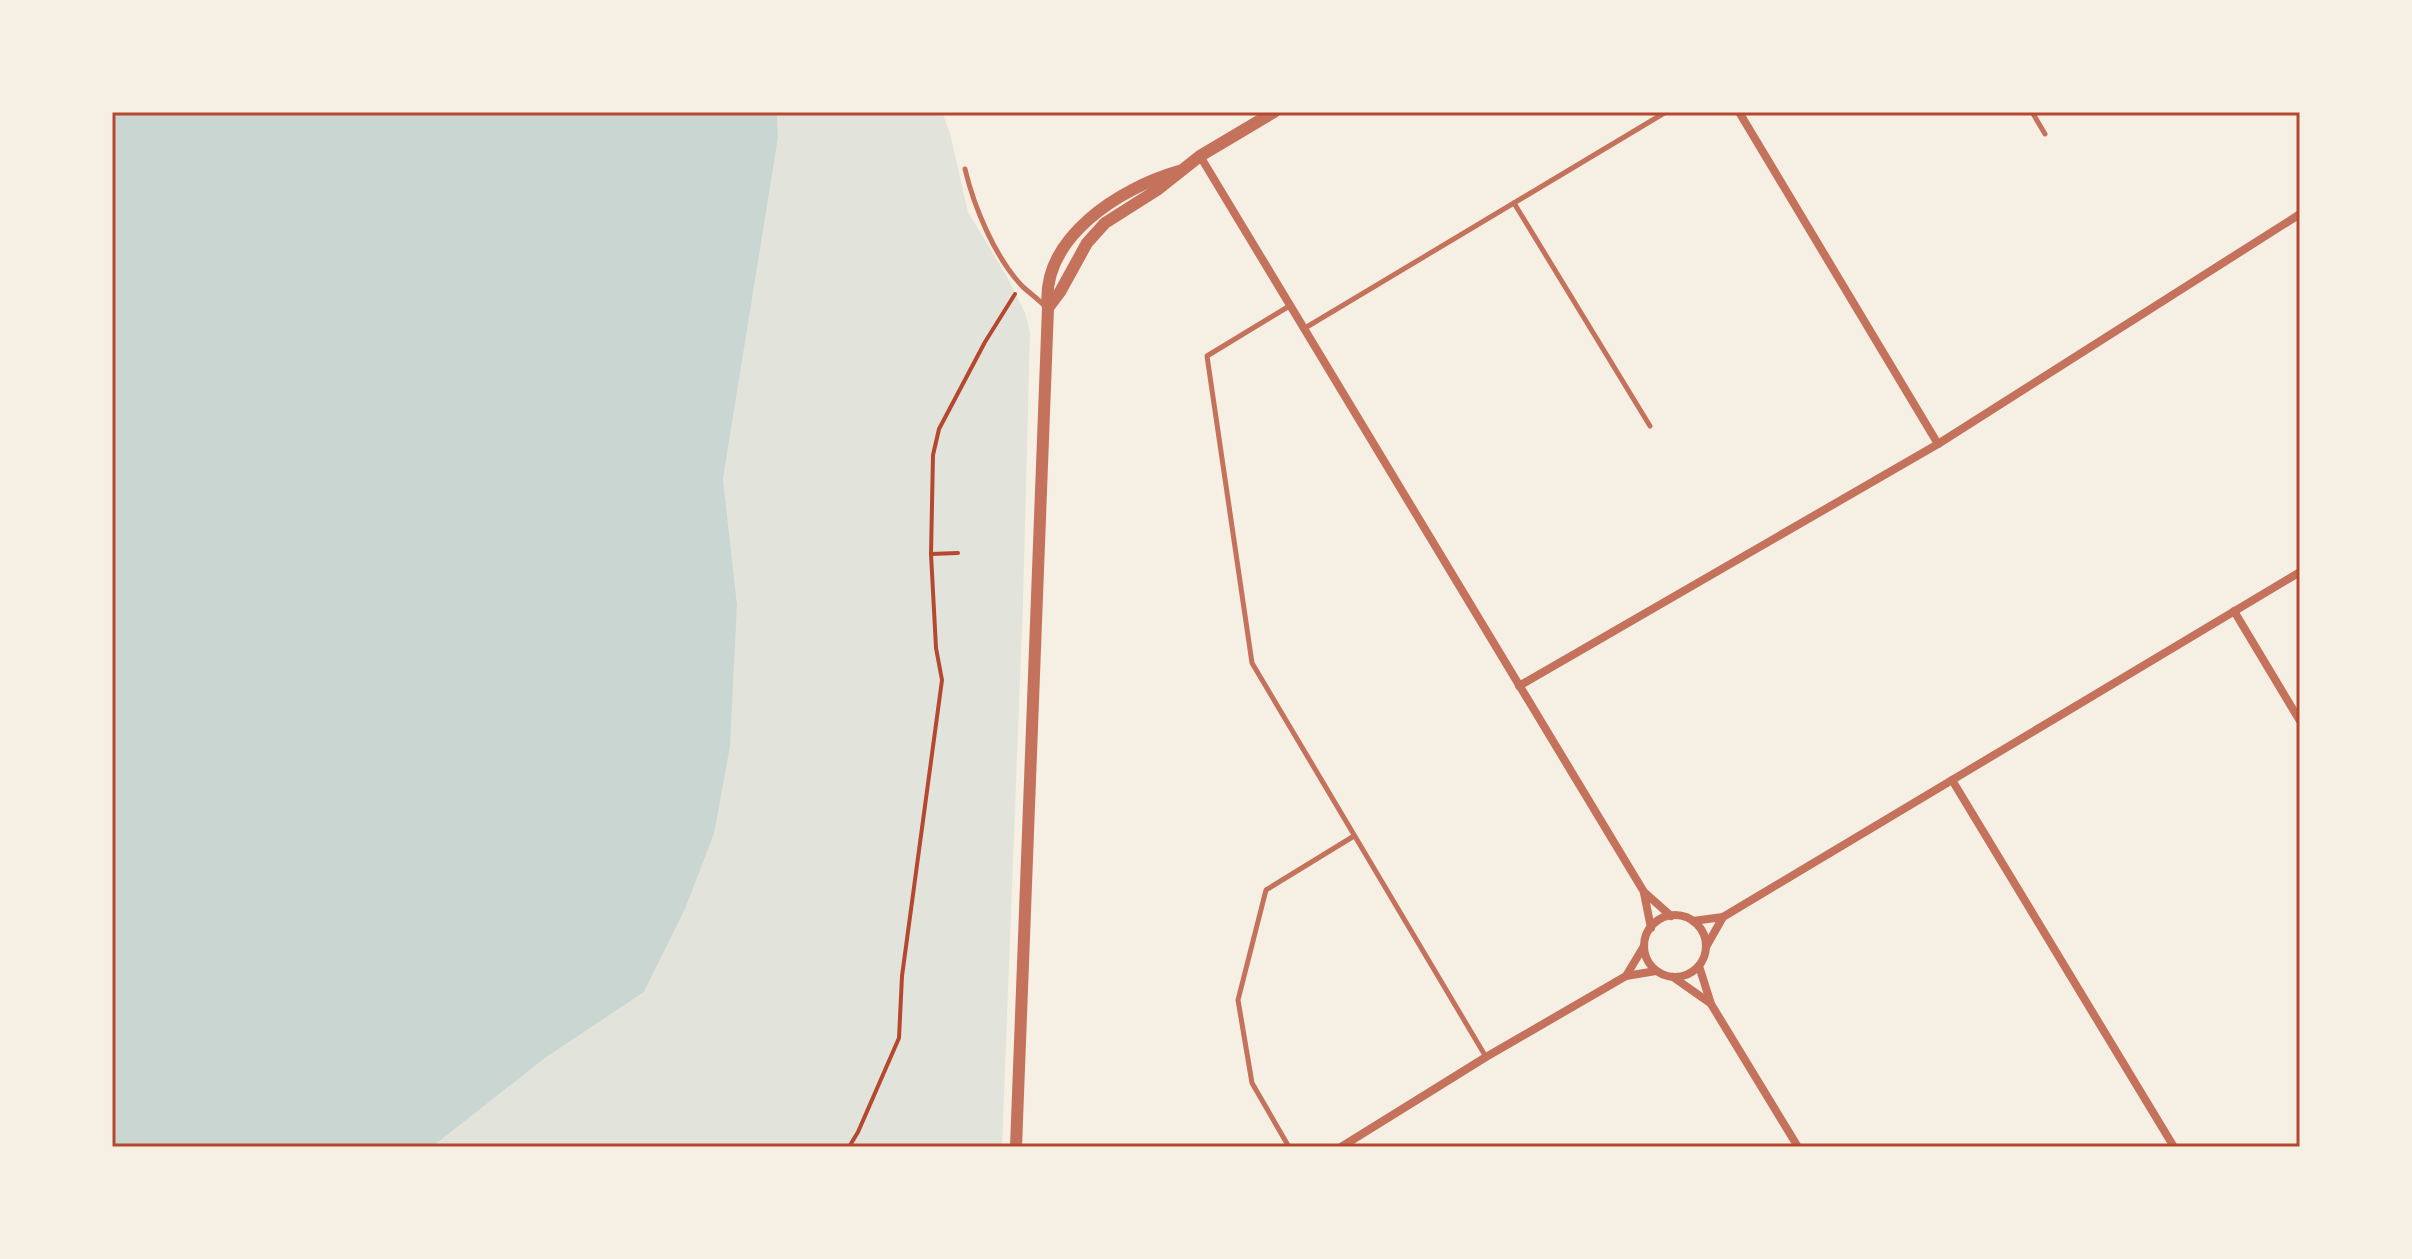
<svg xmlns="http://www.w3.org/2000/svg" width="2412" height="1259" font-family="Montserrat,sans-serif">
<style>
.green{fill:#e2e4dc}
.water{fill:#c9d6d2}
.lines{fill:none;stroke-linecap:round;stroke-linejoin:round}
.path{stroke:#b5482f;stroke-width:4}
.service{stroke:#c5725c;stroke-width:5}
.minor{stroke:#c5725c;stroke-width:8}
.tertiary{stroke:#c5725c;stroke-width:12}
.neatline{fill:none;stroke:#b5482f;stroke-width:3}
</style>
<rect width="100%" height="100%" fill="#f6efe4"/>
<path class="green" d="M777 112H942L950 133 968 212 1006 275 1025 313 1030 332 1023 602 1002 1147H432L545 1058 644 992 685 909 714 834 737 604 723 479 778 138Z"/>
<path class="water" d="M112 112H777L778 138 723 479 737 604 730 746 714 834 685 909 644 992 545 1058 432 1147H112Z"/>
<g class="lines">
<g class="path">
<path d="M931 554 958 553"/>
<path d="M849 1147 858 1132 899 1038 902 976 942 680 936 648 931 554 933 455 939 429 985 342 1015 294"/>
</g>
<g class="service">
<path d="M2032 112 2045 134"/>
<path d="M965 169C974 207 995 258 1023 287 1031 294 1039 300 1047 308"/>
<path d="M1514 203 1650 426"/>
<path d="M1291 305 1207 356 1252 663 1486 1057"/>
<path d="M1305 328 1666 112"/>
<path d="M1289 1147 1252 1083 1238 1000 1266 890 1354 836"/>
</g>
<g class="minor">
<path d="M1739 112 1938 444"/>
<path d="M1200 156 1644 892 1671 916"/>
<path d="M2234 611 2300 721"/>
<path d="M1519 686 1938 444 2300 214"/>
<path d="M1952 780 2174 1147"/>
<path d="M1644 893 1651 928"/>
<circle cx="1675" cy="946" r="31"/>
<path d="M1693 921 1723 917 2300 572"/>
<path d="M1706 947 1723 917"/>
<path d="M1699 966 1711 1004 1798 1147"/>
<path d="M1626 976 1644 946"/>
<path d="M1673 977 1710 1003"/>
<path d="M1341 1147 1486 1057 1626 976 1656 971"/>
</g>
<g class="tertiary">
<path d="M1048 308 1060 292 1087 243 1105 223 1157 190 1200 156 1274 112"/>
<path d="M1016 1147 1048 308C1040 238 1120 188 1179 171"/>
</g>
</g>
<rect width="2412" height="1259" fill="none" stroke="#f6efe4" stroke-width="228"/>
<rect x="114" y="114" width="2184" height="1031" class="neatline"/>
</svg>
